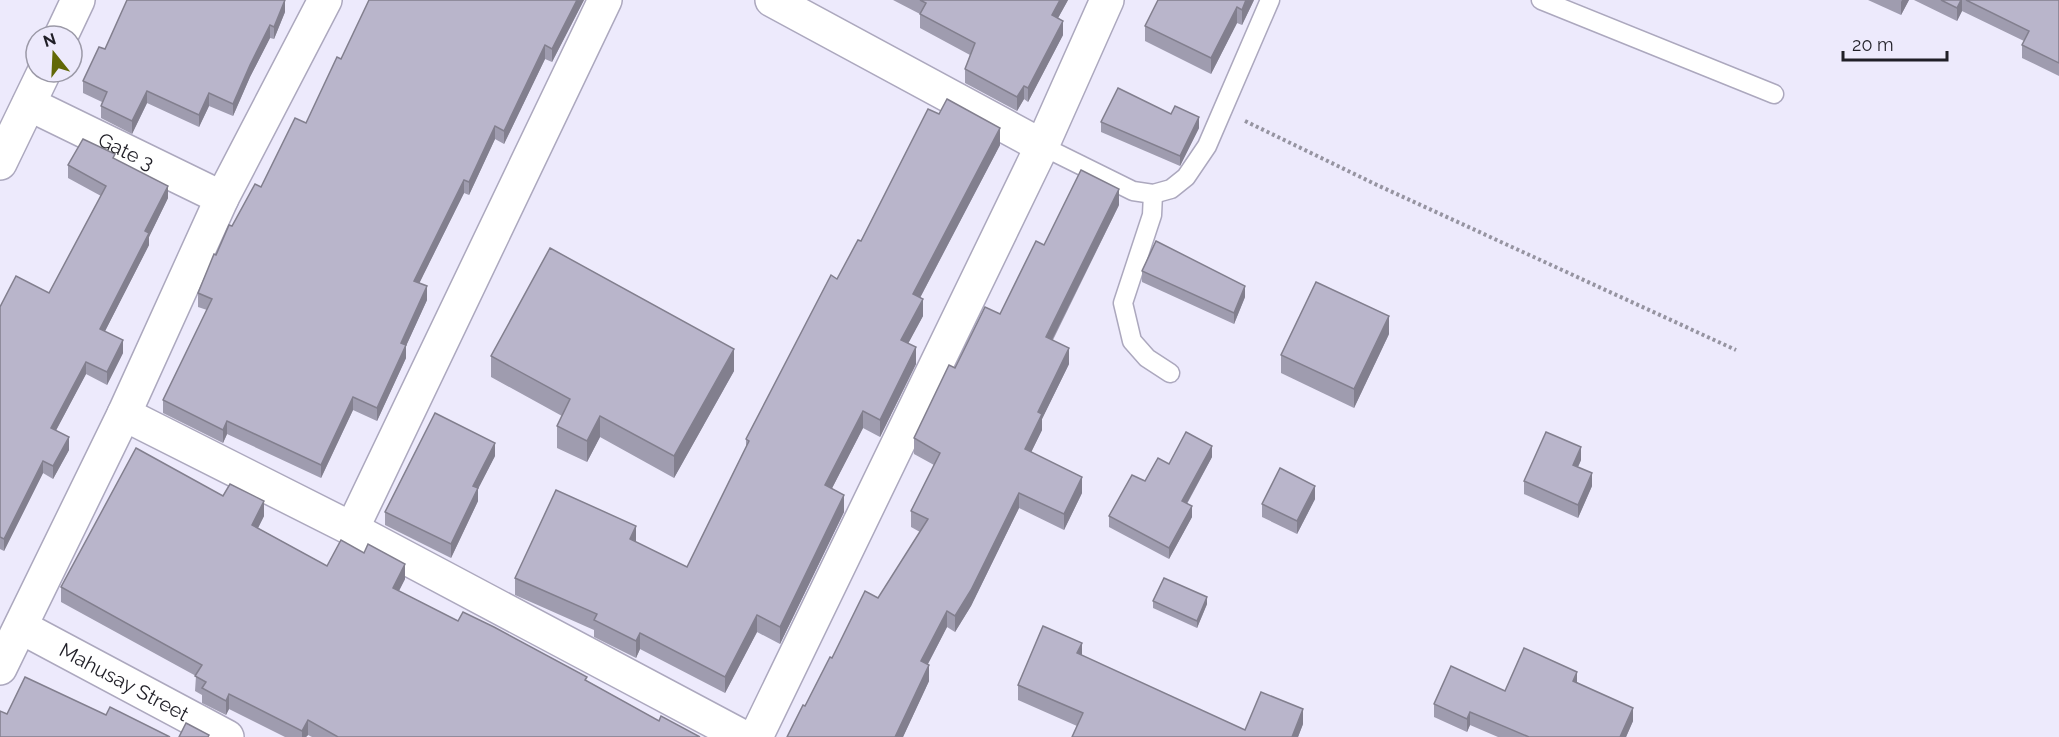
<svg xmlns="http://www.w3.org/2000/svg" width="2059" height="737" font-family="Raleway,sans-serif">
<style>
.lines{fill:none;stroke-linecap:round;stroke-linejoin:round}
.service-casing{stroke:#aca8be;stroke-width:21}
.minor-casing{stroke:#aca8be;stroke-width:36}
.secondary-casing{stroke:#aca8be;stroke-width:36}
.path{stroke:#9694a1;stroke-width:4;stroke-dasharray:3 3;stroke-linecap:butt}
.service{stroke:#fff;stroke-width:18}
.minor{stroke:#fff;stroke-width:33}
.secondary{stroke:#fff;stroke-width:33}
.wall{fill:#9f9caf}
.shaded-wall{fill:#827f8e}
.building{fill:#b9b5cb;stroke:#827f8e;stroke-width:1.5}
.labels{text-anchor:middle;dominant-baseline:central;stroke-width:5;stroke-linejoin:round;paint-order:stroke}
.street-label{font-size:20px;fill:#201f27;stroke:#edeafc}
</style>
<rect width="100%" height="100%" fill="#edeafc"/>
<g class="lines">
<defs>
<g id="service">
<path d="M1541 0 1774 94"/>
<path d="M1042 146 1133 191 1153 194 1171 189 1186 177 1207 146 1270 0"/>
<path d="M1153 194 1152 215 1123 303 1132 341 1147 358 1170 373"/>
</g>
<g id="minor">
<path d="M772 0 1042 146"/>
<path id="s1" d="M29 104 222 198"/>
<path d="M124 414 352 529 743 737"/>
<path d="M352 529 605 0"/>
<path id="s2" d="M21 627 227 737"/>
<path d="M0 668 124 414 222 198 325 0"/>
<path d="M756 737 1042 146 1107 0"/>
</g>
<g id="secondary">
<path d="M61 36 78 0"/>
<path d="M0 163 44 72"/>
</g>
</defs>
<use href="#service" class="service-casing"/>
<use href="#minor" class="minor-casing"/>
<use href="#secondary" class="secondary-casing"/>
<path class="path" d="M1245 121 1375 184 1736 350"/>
<use href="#service" class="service"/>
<use href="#minor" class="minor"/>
<use href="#secondary" class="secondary"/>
</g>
<g class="wall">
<path d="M584 0 552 62 545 59 504 144 495 139 469 195 464 193 419 283 427 300 406 346V358L377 421 353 410 321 478 227 434 223 443 163 413V400L207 310 198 307V293L216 255 232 226 261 187 306 123 341 59Z"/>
<path d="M893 0H1068L1058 18 1063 35 1028 102 1024 99 1017 111 965 83V69L970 55 920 28V14Z"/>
<path d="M1254 0 1242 25 1237 23 1211 74 1145 41V26Z"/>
<path d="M1868 0H1909L1901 15Z"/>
<path d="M1914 0H2059V76L2022 58V45L2024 41 1962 11 1957 21Z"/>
<path d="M285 12 274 39 270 38 250 77 233 116 209 106 199 127 147 103 132 134 101 118V106L102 102 83 93V81L105 49Z"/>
<path d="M939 114 1000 145 920 298 923 316 908 343 916 364 880 437 863 428 832 488 844 512 780 644 757 632 725 693 640 649 636 658 594 637V630L515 595V578L636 542 687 567 746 448V439L837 279Z"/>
<path d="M1171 114 1199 128 1180 166 1101 132V122Z"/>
<path d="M115 160 168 198 149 237V245L105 331 123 353 107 385 86 374 56 430 69 450 53 479 43 473 4 551 0 549V307L49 293 101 196 68 178V165Z"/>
<path d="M1119 205 1053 340 1069 364 1042 419V430L1031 452 1082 493 1064 530 1019 508 971 606 955 632 947 627 928 664 929 681 903 737H787L832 658 878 598 920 532 911 527V511L934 465 914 454V438L955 368 1000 314 1044 245Z"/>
<path d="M1142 271 1245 297 1234 324 1142 282Z"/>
<path d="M1389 334 1354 408 1281 373V355Z"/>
<path d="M491 356 734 371 674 478 600 437 587 462 557 448V426L562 416 491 377Z"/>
<path d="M495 456 478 488V501L451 558 385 525V512Z"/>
<path d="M1212 457 1187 504 1192 517 1169 559 1109 527V516L1145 481 1169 464Z"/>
<path d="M1581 460 1578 467 1592 486 1578 518 1524 494V481Z"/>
<path d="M223 496 264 516 258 528 327 566 405 579 399 591 458 621 587 681 659 721 700 737H312L308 735 306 737H285L229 709 226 715 202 703V695L195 691 196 676 61 602V587Z"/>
<path d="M1315 499 1297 534 1262 517V504Z"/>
<path d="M1153 601 1207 604 1197 628 1153 608Z"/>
<path d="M1082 656 1245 730 1303 724 1298 737H1072L1077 726 1018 700V685Z"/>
<path d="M1577 682 1633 721 1626 737H1498L1470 725 1467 732 1434 717V704L1505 691Z"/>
</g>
<g class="shaded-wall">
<path d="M285 0V12L274 39V27Z"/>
<path d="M577 0H584L552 62V49Z"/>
<path d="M1060 0H1068L1052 29V15Z"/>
<path d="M1246 0H1254L1242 25V10Z"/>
<path d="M1902 0H1909L1901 15V2Z"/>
<path d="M1961 0H1962V11L1957 21V8Z"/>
<path d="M1237 7V23L1211 74V58Z"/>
<path d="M1063 21V35L1028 102V88Z"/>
<path d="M270 25V38L250 77 233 116V104L250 65Z"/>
<path d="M545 45V59L504 144V131Z"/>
<path d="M1024 86V99L1017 111V97Z"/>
<path d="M147 91V103L132 134V121Z"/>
<path d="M209 93V106L199 127V115Z"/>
<path d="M1199 117V128L1180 166V156Z"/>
<path d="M495 126V139L469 195V182Z"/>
<path d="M1000 128V145L913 311V294Z"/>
<path d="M464 180V193L414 294V281Z"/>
<path d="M168 186V198L149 237V245L100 341V329L145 231Z"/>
<path d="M1119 189V205L1046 352V337Z"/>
<path d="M427 286V300L406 346V358L377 421V408L401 343Z"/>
<path d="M1245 286V297L1234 324V313Z"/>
<path d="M923 299V316L901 357V340Z"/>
<path d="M1389 316V334L1354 408V389Z"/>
<path d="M123 340V353L107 385V372Z"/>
<path d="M916 347V364L880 437V420Z"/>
<path d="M1069 348V364L1042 419V430L1025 465V449L1038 412Z"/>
<path d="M734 349V371L674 478V456Z"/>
<path d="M86 362V374L51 440V428Z"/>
<path d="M353 397V410L321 478V465Z"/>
<path d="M863 411V428L825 502V485Z"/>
<path d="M600 416V437L587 462V441Z"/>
<path d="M227 421V434L223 443V430Z"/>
<path d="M69 437V450L53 479V466Z"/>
<path d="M495 443V456L473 499V486Z"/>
<path d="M1212 446V457L1182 512V501Z"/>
<path d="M1581 447V460L1573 478V465Z"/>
<path d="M43 461V473L4 551V539Z"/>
<path d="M1592 473V486L1578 518V505Z"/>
<path d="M1082 477V493L1064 530V514Z"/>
<path d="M1315 486V499L1297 534V521Z"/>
<path d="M478 488V501L451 558V544Z"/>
<path d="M1019 493V508L971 606 955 632V616Z"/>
<path d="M844 495V512L780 644V627Z"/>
<path d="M264 501V516L252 540V525Z"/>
<path d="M1192 506V517L1169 559V548Z"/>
<path d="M636 526V543L630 539Z"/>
<path d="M405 564V579L393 602V588Z"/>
<path d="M1207 597V604L1197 628V621Z"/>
<path d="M947 611V627L921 677V661Z"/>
<path d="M757 615V632L725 693V677Z"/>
<path d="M640 633V649L636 658V641Z"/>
<path d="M1082 643V658L1077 653Z"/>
<path d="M929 665V681L903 737H895Z"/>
<path d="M1577 672V685L1573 681Z"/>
<path d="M229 694V709L226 715V701Z"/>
<path d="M1633 708V721L1626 737H1620Z"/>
<path d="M1303 709V724L1298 737H1292Z"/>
<path d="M1470 712V725L1467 732V719Z"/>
<path d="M308 720V735L306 737H302V731Z"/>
</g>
<g class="building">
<path d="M127 0H285L274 27 270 25 250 65 233 104 209 93 199 115 147 91 132 121 101 106 107 92 83 81 99 47 105 49Z"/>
<path d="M369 0H577L552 49 545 45 504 131 495 126 469 182 464 180 414 281 427 286 401 343 406 345 377 408 353 397 321 465 227 421 223 430 163 400 212 299 198 293 214 254 216 255 229 225 232 226 255 184 261 187 295 118 306 123 337 57 341 59Z"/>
<path d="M920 0H1060L1052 15 1063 21 1028 88 1024 86 1017 97 965 69 975 43 920 14 926 3Z"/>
<path d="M1158 0H1246L1242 10 1237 7 1211 58 1145 26Z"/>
<path d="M1941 0H1961L1957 8Z"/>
<path d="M1966 0H2059V63L2022 45 2029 31Z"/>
<path d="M1118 88 1171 114 1175 106 1199 117 1180 156 1101 122Z"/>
<path d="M947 99 1000 128 913 294 923 299 901 340 916 347 880 420 863 411 825 485 844 495 780 627 757 615 725 677 640 633 636 641 594 620 597 614 515 578 556 490 636 526 630 539 687 567 749 441 746 439 831 275 837 279 858 240 861 241 928 109 939 114Z"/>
<path d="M83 139 115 154 113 158 168 186 145 231 149 233 100 329 123 340 107 372 86 362 51 428 69 437 53 466 43 461 4 539 0 537V307L16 276 49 293 106 186 68 165Z"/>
<path d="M1081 170 1119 189 1046 337 1069 348 1038 412 1042 414 1025 449 1082 477 1064 514 1019 493 971 590 955 616 947 611 921 661 929 665 895 737H787L803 705 805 706 830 657 832 658 865 591 878 598 928 519 911 511 940 453 914 438 949 365 955 368 985 307 1000 314 1036 241 1044 245Z"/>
<path d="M1156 241 1245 286 1234 313 1142 271Z"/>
<path d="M550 248 734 349 674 456 600 416 587 441 557 426 570 399 491 356Z"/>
<path d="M1316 282 1389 316 1354 389 1281 355Z"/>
<path d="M435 413 495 443 473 486 478 488 451 544 385 512Z"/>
<path d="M1186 432 1212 446 1182 501 1192 506 1169 548 1109 516 1132 475 1145 481 1158 458 1169 464Z"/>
<path d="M1546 432 1581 447 1573 465 1592 473 1578 505 1524 481Z"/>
<path d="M136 448 223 496 230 484 264 501 252 525 327 566 341 540 364 553 368 544 405 564 393 588 458 621 463 612 494 627 587 677 585 680 659 721 661 716 700 737H338L308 720 302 731 229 694 226 701 202 688 206 682 195 676 202 665 61 587Z"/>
<path d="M1280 468 1315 486 1297 521 1262 504Z"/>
<path d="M1164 578 1207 597 1197 621 1153 601Z"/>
<path d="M1043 626 1082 643 1077 653 1245 730 1261 692 1303 709 1292 737H1072L1083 713 1018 685Z"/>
<path d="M1524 648 1577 672 1573 681 1633 708 1620 737H1529L1470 712 1467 719 1434 704 1451 666 1505 691Z"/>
<path d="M25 677 106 715 110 707 170 737H0V711L7 714Z"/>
<path d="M186 723 209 735 208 737H179Z"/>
</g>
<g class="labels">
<g class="street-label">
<text stroke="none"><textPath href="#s1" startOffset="108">Gate 3</textPath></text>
<text stroke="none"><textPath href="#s2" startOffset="117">Mahusay Street</textPath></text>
</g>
</g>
<g transform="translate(54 54) rotate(342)"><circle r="28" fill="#edeafc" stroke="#9b99a7" stroke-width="1.5"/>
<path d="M0-4.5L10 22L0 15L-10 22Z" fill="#626807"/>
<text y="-9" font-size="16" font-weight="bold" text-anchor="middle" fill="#201f27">N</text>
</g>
<path d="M1843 51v9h104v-9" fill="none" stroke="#201f27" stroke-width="3"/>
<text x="1852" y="51" font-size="18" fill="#201f27" stroke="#edeafc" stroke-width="4.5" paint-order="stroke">20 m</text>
</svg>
